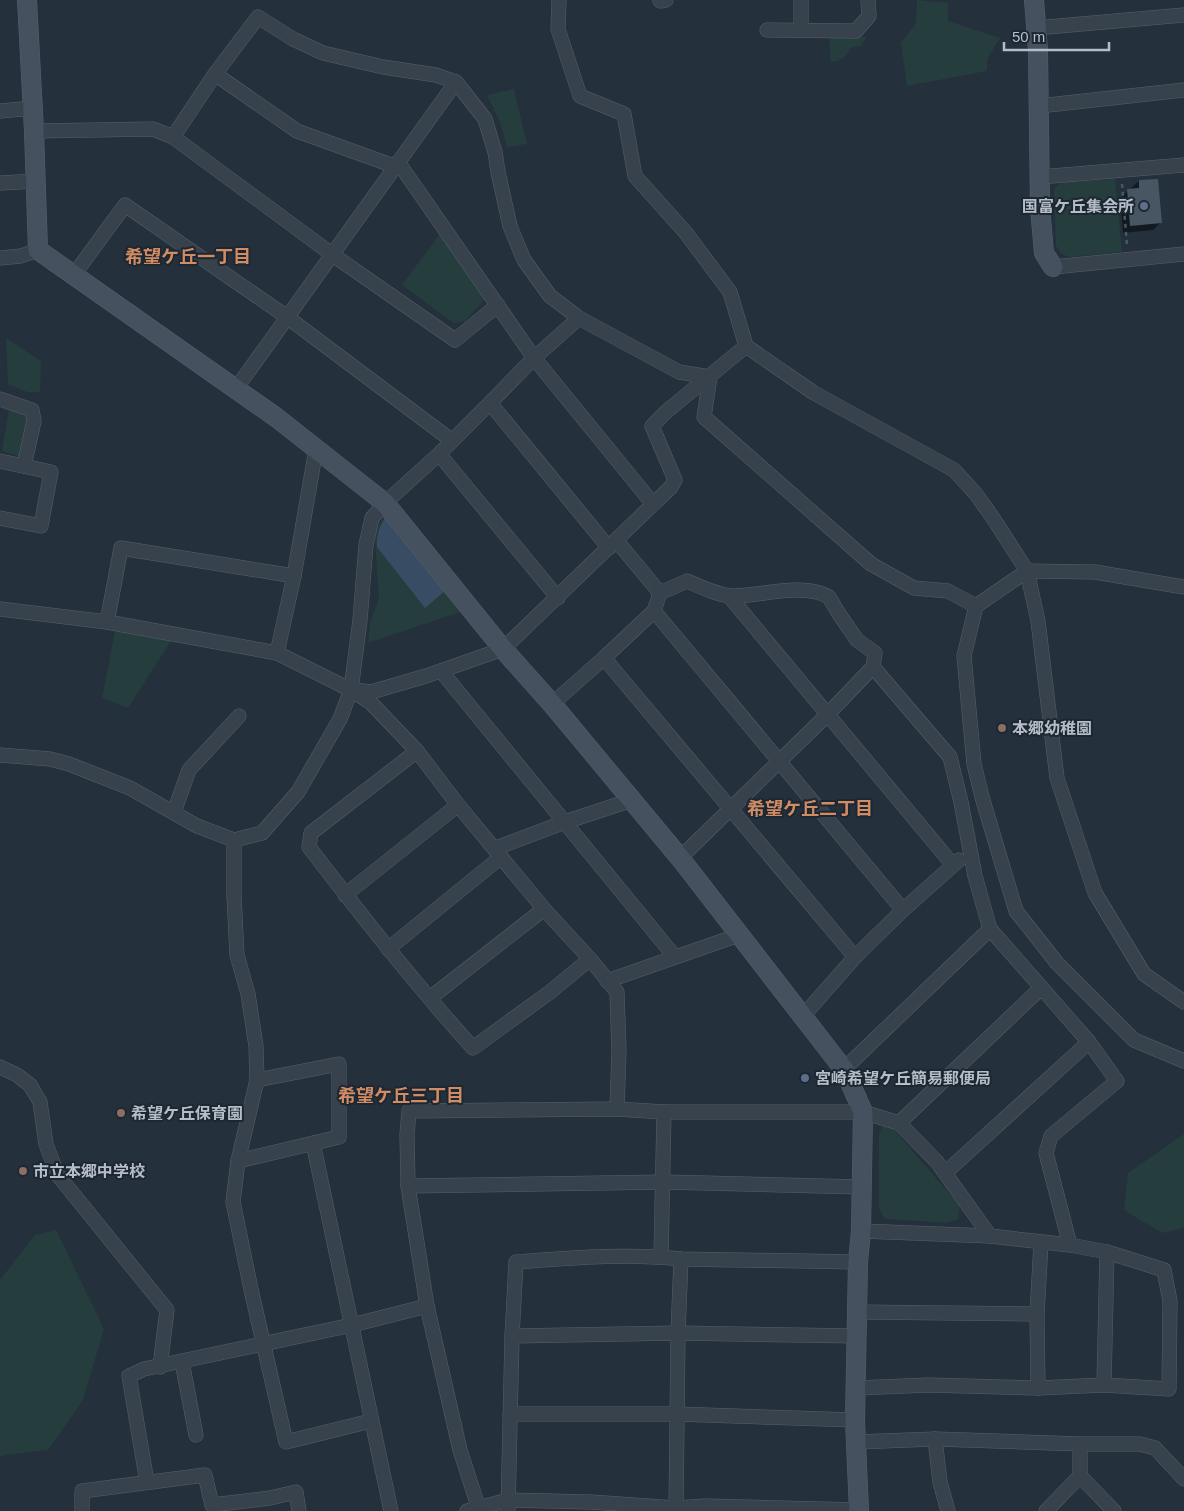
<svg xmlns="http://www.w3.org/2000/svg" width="1184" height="1511" font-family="Arial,'Noto Sans JP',sans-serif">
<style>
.green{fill:#263d3e}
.water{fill:#384d63}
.shadow{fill:#0007}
.building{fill:#485663}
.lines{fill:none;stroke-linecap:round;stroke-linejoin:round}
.street-casing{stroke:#56606b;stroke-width:15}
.secondary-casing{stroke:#56606b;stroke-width:20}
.path{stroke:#445a5b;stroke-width:2.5;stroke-dasharray:4 4;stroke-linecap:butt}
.street{stroke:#38424d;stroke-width:14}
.secondary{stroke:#465160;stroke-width:19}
.service-dot{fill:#5c6f8a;stroke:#1d2732;stroke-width:2}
.education-dot{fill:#8d6e63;stroke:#1d2732;stroke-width:2}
.labels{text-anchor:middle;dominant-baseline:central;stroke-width:4;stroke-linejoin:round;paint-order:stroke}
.poi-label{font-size:16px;font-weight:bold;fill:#b4bdc8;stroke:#1d2732;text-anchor:start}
.neighbourhood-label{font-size:18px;font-weight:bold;fill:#d28c64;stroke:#1d2732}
</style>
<rect width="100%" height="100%" fill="#24303c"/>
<g class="green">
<path d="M917 0 948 3V21L1000 38 987 59V71L907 86 901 43 916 23Z"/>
<path d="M829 37H867L860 46 851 48C846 57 842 61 831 62Z"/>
<path d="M514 89 527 144 507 147 500 122 487 95Z"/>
<path d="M1115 179 1122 252 1069 257 1062 254 1056 246 1054 190 1058 185 1065 182Z"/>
<path d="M445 227 486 298 465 321 454 323 402 285Z"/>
<path d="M6 338 41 361 40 392H27L8 384Z"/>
<path d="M9 409 28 417 23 453 18 456 2 451Z"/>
<path d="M387 513 463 611 368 643 370 623 379 599 375 540 379 524Z"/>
<path d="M115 631 172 639 128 708 102 698Z"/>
<path d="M883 1126 892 1127 960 1206 958 1219 948 1223 885 1219 879 1208V1135Z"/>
<path d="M1184 1134V1228L1162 1233 1124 1210 1128 1173Z"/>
<path d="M56 1230 104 1329 83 1400 48 1450 5 1455 0 1457V1280L35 1235Z"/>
</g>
<path class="water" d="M387 515 446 590 425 608 377 547C376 535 380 525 387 515Z"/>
<path class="shadow" d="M1139 181 1160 223 1153 230 1123 233 1120 198Z"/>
<path class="building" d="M1158 179 1162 223 1130 226 1127 189 1139 188V180Z"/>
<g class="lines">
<defs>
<g id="street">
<path d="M559 0 558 29 580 96 624 114 635 176 686 233 730 292 746 346 814 393 954 470 976 494 993 518 1027 571 1038 621 1057 778 1095 893 1144 974 1184 1002"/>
<path d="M660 1 666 0"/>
<path d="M1036 28 1184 15"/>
<path d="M767 30 856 31 869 16 868 0"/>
<path d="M801 30V0"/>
<path d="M215 74 297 131 394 166"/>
<path d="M1039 106 1184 90"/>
<path d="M0 111 33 108"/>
<path d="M34 131 153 129 173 137 333 255 455 340 498 305"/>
<path d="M173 137 215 74 258 17 293 39 323 53 383 67 436 75 456 82 485 119 495 152 498 172 510 226 524 260 550 296 579 318 679 372 710 377"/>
<path d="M398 162 534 358 653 504"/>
<path d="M1040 177 1184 165"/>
<path d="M0 183 36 181"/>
<path d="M0 258 21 256 38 250"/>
<path d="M1053 267 1184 254"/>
<path d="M73 276 125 205 287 317 451 440"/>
<path d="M710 377 704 417 871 564 914 588 948 591 976 606"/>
<path d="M235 390 456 82"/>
<path d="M0 399 32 410 34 421 24 466"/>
<path d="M490 403 609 548"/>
<path d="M439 454 558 598"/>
<path d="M0 461 51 472 41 526 0 518"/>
<path d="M616 540 660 593"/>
<path d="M1184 587 1095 572 1027 571 976 606 964 656 974 764 982 797 1016 911 1057 963 1134 1040 1184 1061"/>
<path d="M729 596 953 865"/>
<path d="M0 609 107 622 277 653 351 690 371 703 417 751 458 805 544 909 590 959 617 992 619 1051 617 1109"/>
<path d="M654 611 903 910"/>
<path d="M107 622 121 548 294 576"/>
<path d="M277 653 294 576 316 449"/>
<path d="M604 658 855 957"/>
<path d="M873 667 950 757 961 802 975 876 990 929 1089 1042 1117 1081 1051 1136 1046 1153 1070 1245"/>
<path d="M441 671 675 957"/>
<path d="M355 690 371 692 426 676 503 649 671 487 675 480 652 426 667 411 746 346"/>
<path d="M552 704 604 658 654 611 660 593 687 581C701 587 717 595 732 596 761 596 803 582 829 597L839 614 857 640 875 653 873 667 827 715 680 858"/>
<path d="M417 751 311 833 309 847C362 916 415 984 473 1048L550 992 590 959"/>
<path d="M0 755 50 759 69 764 130 788 197 826 234 840 262 833 298 792 340 719 351 690 360 620 366 545 372 518 385 503 439 454 490 403 534 358 579 318"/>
<path d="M174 812 189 770 239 716"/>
<path d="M234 840V896L237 955 248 994 256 1046 257 1080 238 1161 233 1202 252 1294 286 1442 371 1421"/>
<path d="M496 848 565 822 632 800"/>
<path d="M345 895 458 805"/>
<path d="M388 949 501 857"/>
<path d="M607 981 739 935"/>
<path d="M430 998 544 909"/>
<path d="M803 1016 855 957 903 910 959 860"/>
<path d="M0 1067 17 1075 30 1085 40 1102 46 1144 57 1174 167 1310 160 1367"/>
<path d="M844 1069 990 929"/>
<path d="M899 1123 1041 988"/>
<path d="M313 1143 391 1511"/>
<path d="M238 1161 339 1137V1064L257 1080"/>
<path d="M945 1173 1089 1042"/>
<path d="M408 1186 664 1182 862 1187"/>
<path d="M661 1257 664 1112"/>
<path d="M858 1312 1037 1314"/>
<path d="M512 1336 678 1333 857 1336"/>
<path d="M182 1362 196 1435"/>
<path d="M1104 1385 1107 1252"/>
<path d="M857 1388 929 1385 1038 1388 1104 1385 1169 1389 1170 1301 1164 1270 1107 1252 1070 1245 990 1236 861 1231"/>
<path d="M1038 1388 1037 1314 1041 1243"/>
<path d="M510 1414H676L855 1420"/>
<path d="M935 1439 940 1482 948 1511"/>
<path d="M856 1442 935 1439 1080 1444H1140L1155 1448 1184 1479"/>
<path d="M1080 1476 1114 1511"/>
<path d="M147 1482 129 1376 144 1369 352 1325 427 1306"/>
<path d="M479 1509 460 1450 427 1306 408 1186 407 1134 409 1111 617 1109 664 1112H863L899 1123 937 1162 990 1236"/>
<path d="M82 1511V1491L205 1475 212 1505 270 1498 296 1492 299 1511"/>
<path d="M467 1511 508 1500 591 1502 676 1508 705 1506 859 1510"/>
<path d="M508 1511 512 1336 516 1262C571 1258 625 1253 681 1259L858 1262"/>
<path d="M676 1511 678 1333 681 1259"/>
<path d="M1046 1511 1080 1476V1444"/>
</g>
<g id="secondary">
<path d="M27 0 34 131 38 250 277 418 385 503 503 649 552 704 680 858 845 1071 863 1112 861 1231 858 1262 855 1420 859 1511"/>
<path d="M1034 0 1038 50 1040 208 1044 253 1053 267"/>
</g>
</defs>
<use href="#street" class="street-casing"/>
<use href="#secondary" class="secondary-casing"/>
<path class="path" d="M1122 184 1127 245"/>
<use href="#street" class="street"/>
<use href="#secondary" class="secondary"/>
</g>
<g class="service-dot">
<circle cx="1144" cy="206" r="5"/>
<circle cx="805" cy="1078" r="5"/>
</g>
<g class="education-dot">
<circle cx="1002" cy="728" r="5"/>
<circle cx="121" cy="1113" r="5"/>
<circle cx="23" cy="1171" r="5"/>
</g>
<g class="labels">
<g class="poi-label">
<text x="1134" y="206" text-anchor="end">国富ケ丘集会所</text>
<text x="1012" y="728">本郷幼稚園</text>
<text x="815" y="1078">宮崎希望ケ丘簡易郵便局</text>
<text x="131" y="1113">希望ケ丘保育園</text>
<text x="33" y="1171">市立本郷中学校</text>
</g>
<g class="neighbourhood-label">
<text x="188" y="257">希望ケ丘一丁目</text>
<text x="810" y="809">希望ケ丘二丁目</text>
<text x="401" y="1096">希望ケ丘三丁目</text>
</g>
</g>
<path d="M1004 42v8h105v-8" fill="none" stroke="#b4bdc8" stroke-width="2.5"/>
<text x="1012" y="42" font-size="15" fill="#b4bdc8" stroke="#1d2732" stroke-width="4" paint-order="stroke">50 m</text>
</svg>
